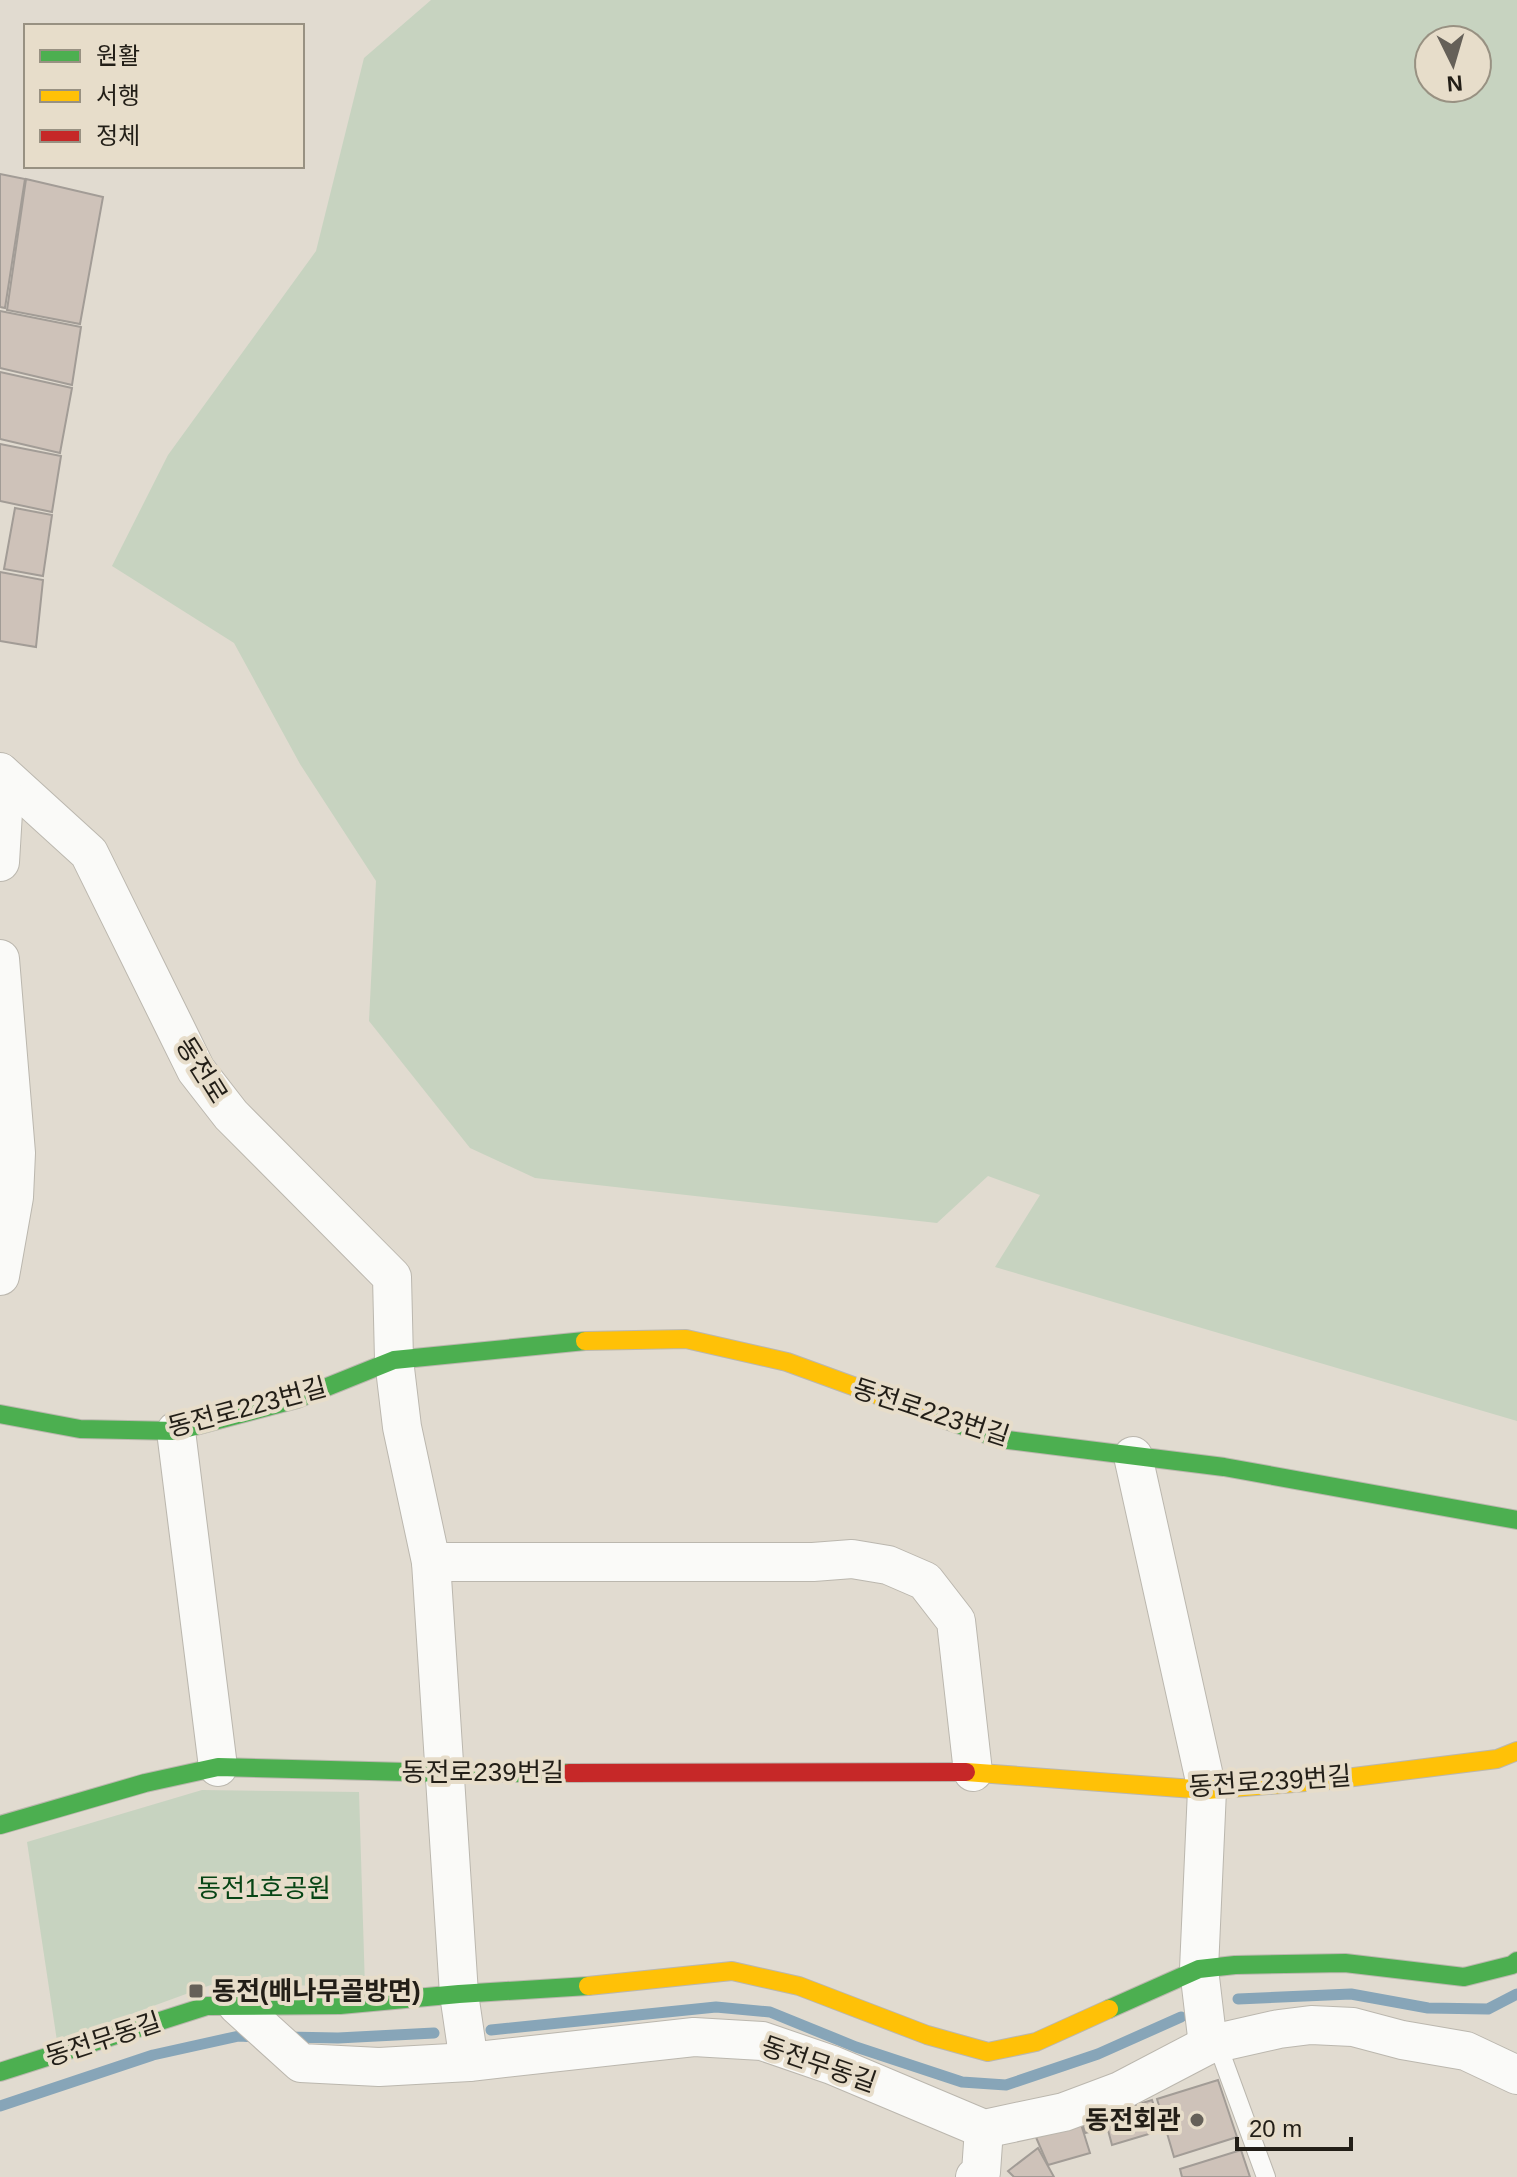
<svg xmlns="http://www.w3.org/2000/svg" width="1517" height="2177" font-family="Helvetica,'Noto Sans KR',sans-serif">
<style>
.green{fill:#c7d3c0;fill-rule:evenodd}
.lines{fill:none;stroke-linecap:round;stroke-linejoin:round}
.stream{stroke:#87a5b8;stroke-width:11}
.building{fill:#cec2b9;stroke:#a29c96;stroke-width:2}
.lane-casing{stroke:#bbb7ae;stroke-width:20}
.street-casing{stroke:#bbb7ae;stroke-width:40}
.fast-casing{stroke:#bbb7ae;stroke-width:20}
.slow-casing{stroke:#bbb7ae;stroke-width:20}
.jam-casing{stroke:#bbb7ae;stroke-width:20}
.lane{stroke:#fafaf8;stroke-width:18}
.street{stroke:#fafaf8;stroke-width:38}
.fast{stroke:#4caf50;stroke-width:18}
.slow{stroke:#ffc107;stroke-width:18}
.jam{stroke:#c62828;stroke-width:18}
.poi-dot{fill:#656058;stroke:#e7ddca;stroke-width:3}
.labels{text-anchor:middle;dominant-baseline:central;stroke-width:8;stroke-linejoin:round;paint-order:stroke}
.street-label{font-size:26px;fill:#221e17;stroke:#e7ddca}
.park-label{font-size:26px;fill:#074515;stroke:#e7ddca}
.poi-label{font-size:26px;font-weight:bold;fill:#221e17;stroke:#e7ddca;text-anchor:start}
</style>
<rect width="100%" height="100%" fill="#e1dbd0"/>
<g class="green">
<path d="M431 0H1517V1421L995 1267 1040 1195 988 1176 937 1223 535 1178 470 1148 369 1021 376 881 300 764 234 643 112 566 168 455 316 251 364 58ZM1429 40H1477V88H1429Z"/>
<path d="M202 1790 359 1792 365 1988 219 1982 57 2041 27 1842Z"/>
</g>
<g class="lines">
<g class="stream">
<path d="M1238 1999 1351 1994 1428 2008 1488 2009 1517 1994"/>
<path d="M491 2030 716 2007 770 2012 856 2047 962 2082 1006 2085 1098 2054 1181 2017"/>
<path d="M286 2037 338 2038 434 2033"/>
<path d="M0 2106 153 2055 239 2036 257 2037"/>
</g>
</g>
<g class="building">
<path d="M0 174 25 179 5 308 0 307Z"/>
<path d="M26 179 103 197 80 324 7 310Z"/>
<path d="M0 311 81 327 72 385 0 368Z"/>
<path d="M0 372 72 388 60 453 0 439Z"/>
<path d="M0 444 61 456 52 512 0 501Z"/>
<path d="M15 508 52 515 43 576 4 569Z"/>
<path d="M0 572 43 580 36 647 0 641Z"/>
<path d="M1218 2080 1237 2137 1174 2157 1157 2099Z"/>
<path d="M1152 2100 1162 2130 1112 2145 1104 2115Z"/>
<path d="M1103 2115 1106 2128 1085 2133 1081 2120Z"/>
<path d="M1080 2121 1090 2153 1048 2165 1035 2135Z"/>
<path d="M1038 2148 1054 2177H1014L1008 2171Z"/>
<path d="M1241 2150 1250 2177H1182L1180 2169Z"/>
</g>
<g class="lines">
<defs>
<path id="lane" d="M1217 2043 1266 2177"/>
<g id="street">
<path d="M0 772 89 853 196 1070 231 1115 392 1277 394 1360 402 1427 431 1562 459 1994 469 2062"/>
<path d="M0 862 3 812 1 773"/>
<path d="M0 959 16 1153 14 1197 0 1276"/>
<path d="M176 1431 218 1767"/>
<path d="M1133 1456 1207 1790 1199 1969 1208 2045"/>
<path d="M431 1562H813L852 1559 888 1565 925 1581 956 1621 973 1772"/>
<path d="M237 2005 301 2063 379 2067 469 2062 694 2037 762 2041 832 2065 984 2129 1064 2112 1120 2091 1208 2045 1279 2029 1311 2025 1353 2027 1402 2040 1466 2051 1517 2075"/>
<path d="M975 2177 981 2172 984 2129"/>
</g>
<g id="fast">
<path d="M927 1413 1000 1439 1224 1467 1517 1520"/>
<path d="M0 1414 80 1429 176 1431 297 1399 394 1360 585 1341"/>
<path d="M0 1825 145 1783 218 1767 445 1773H569"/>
<path d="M1109 2009 1199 1969 1235 1965 1345 1963 1464 1977 1512 1965 1517 1961"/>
<path d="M0 2072 207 2006 340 2005 459 1994 588 1986"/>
</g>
<g id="slow">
<path d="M585 1341 686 1339 787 1362 927 1413"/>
<path d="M966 1772 1207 1790 1330 1780 1497 1759 1517 1751"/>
<path d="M588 1986 732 1971 799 1986 927 2035 988 2052 1036 2042 1109 2009"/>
</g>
<path id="jam" d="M569 1773 966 1772"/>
</defs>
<use href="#lane" class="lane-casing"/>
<use href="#street" class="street-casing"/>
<use href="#fast" class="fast-casing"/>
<use href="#slow" class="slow-casing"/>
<use href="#jam" class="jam-casing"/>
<use href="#lane" class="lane"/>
<use href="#street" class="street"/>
<use href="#fast" class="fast"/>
<use href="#slow" class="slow"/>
<use href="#jam" class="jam"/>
</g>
<g class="poi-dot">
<rect x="188" y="1983" width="16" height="16" rx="4"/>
<circle cx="1197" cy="2120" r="8"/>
</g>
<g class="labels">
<g class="street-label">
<text transform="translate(202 1070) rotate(58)">동전로</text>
<text transform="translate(247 1407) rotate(-15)">동전로223번길</text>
<text transform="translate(931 1412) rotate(18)">동전로223번길</text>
<text x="483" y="1772">동전로239번길</text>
<text transform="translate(1270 1781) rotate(-4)">동전로239번길</text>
<text transform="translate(103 2039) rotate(-18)">동전무동길</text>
<text transform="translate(819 2064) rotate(19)">동전무동길</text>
</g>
<g class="park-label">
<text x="264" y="1888">동전1호공원</text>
</g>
<g class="poi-label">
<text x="212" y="1991">동전(배나무골방면)</text>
<text x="1181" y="2120" text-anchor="end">동전회관</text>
</g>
</g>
<rect x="24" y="24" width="280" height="144" fill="#e7ddca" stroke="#989182" stroke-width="2"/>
<rect x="40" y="50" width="40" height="12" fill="#4caf50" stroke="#989182" stroke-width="2"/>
<text x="96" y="64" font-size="24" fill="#221e17">원활</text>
<rect x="40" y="90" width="40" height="12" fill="#ffc107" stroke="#989182" stroke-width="2"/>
<text x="96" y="104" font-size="24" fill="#221e17">서행</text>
<rect x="40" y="130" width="40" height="12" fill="#c62828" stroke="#989182" stroke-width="2"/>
<text x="96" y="144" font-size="24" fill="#221e17">정체</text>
<g transform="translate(1453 64) rotate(175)"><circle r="38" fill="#e7ddca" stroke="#989182" stroke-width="2"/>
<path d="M0-6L14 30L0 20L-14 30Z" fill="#656058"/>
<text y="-12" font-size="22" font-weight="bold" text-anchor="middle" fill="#221e17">N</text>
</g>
<path d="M1237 2137v12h114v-12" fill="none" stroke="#221e17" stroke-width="4"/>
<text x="1249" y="2137" font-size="24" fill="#221e17" stroke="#e7ddca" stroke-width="6" paint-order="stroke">20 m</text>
</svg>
